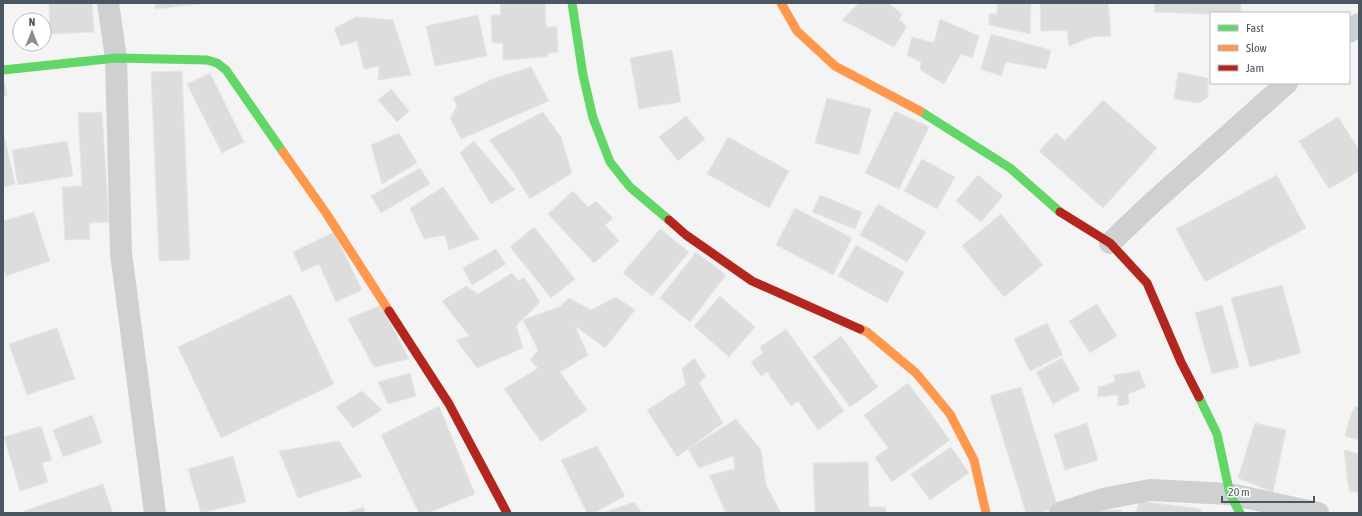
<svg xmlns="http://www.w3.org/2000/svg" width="1362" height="516" font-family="'Asap Condensed',sans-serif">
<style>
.building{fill:#ddddde;stroke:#e5e6e7}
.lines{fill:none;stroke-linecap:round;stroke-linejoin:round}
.street{stroke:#ced0d2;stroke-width:22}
.fast{stroke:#63d668;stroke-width:9}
.slow{stroke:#ff974d;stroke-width:9}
.jam{stroke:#b3261e;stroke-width:9}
</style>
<rect width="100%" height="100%" fill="#f4f4f4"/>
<g class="building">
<path d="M49 3H92L94 32 50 34Z"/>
<path d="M155 3H208L155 9Z"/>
<path d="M500 3H545L546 27H557L558 52 548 53V57L503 60V43H492L491 15H501Z"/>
<path d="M859 3H888L902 14 899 20 907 26 894 47 842 20Z"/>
<path d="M997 3H1031L1030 34 989 25V14H997Z"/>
<path d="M1108 3 1111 36 1092 37 1069 46 1067 30 1041 31 1040 4Z"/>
<path d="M1155 3H1241V13L1211 14 1154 12Z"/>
<path d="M478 15 487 56 435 66 426 26Z"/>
<path d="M355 17 393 20 411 75 378 80 379 66 364 69 357 41 341 46 334 29Z"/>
<path d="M940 19 979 36 972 58 961 54 944 84 920 70 921 62 907 55 912 37 934 43Z"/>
<path d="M991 34 1051 50 1046 69 1006 62 1001 76 981 69Z"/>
<path d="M672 50 681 102 639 109 630 58Z"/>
<path d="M531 67 549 101 461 139 450 118 457 106 453 98 492 79Z"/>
<path d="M182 71 190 260 159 261 151 72Z"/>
<path d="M1178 72 1208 78V97L1199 103 1174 99Z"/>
<path d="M210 73 244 142 222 153 187 84Z"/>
<path d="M3 77 7 95 3 96Z"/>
<path d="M391 89 409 111 397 122 378 100Z"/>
<path d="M827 98 871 109 859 155 815 143Z"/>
<path d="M1103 100 1157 148 1103 208 1039 151 1056 133 1065 141Z"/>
<path d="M895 111 929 127 899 189 865 173Z"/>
<path d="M102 112 109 222 89 223 90 239 65 240 62 187 82 186 78 113Z"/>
<path d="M543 112 561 137 572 173 530 199 511 169 489 140Z"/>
<path d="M686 116 705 139 678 161 659 137Z"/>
<path d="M1338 117 1359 150V171L1329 189 1299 141Z"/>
<path d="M3 131 15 184 3 187Z"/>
<path d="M399 133 417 163 382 184 371 145Z"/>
<path d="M728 137 789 171 769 208 707 174Z"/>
<path d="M67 141 73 176 18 185 12 150Z"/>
<path d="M474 141 515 190 491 204 460 153Z"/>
<path d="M922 159 955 177 937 209 904 191Z"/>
<path d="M420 168 430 184 381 213 371 196Z"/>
<path d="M978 175 1003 196 981 222 956 201Z"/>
<path d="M1277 175 1306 228 1205 282 1176 229Z"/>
<path d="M443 187 479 239 449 250 445 235 424 239 410 208Z"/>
<path d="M573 191 588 207 596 201 613 218 605 225 619 241 594 263 548 214Z"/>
<path d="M820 195 862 212 855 229 812 212Z"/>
<path d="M878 204 926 232 907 262 860 235Z"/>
<path d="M795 208 852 238 833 275 776 245Z"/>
<path d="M34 212 50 261 6 276 3 267V221Z"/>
<path d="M1001 214 1043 265 1004 297 962 246Z"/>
<path d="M534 227 575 279 551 298 510 247Z"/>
<path d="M660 229 689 252 652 296 623 273Z"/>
<path d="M334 232 362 290 336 302 319 264 302 272 293 252Z"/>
<path d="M856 245 904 272 887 303 838 276Z"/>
<path d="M496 249 506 264 472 285 463 268Z"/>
<path d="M696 252 726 275 690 322 660 298Z"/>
<path d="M512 273 519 281 524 277 540 302 516 326 523 348 477 368 456 340 469 336 442 301 466 286 478 294Z"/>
<path d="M1282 285 1301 353 1250 367 1231 298Z"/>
<path d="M291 294 334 384 221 438 178 347Z"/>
<path d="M720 296 755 327 729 357 694 326Z"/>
<path d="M616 297 635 310 605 348 575 326 588 355 560 372 587 410 541 442 504 389 538 368 530 360 538 350 523 320 559 307 569 298 591 310Z"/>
<path d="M1097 304 1117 336 1090 353 1069 321Z"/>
<path d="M381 305 409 359 374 367 348 319Z"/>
<path d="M1222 305 1239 367 1212 374 1195 313Z"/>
<path d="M1047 323 1063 355 1030 371 1014 339Z"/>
<path d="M57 328 75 379 27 395 9 344Z"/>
<path d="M786 329 844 411 818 430 798 401 791 406 767 372 761 376 751 362 763 353 760 347Z"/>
<path d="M841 336 878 387 850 407 813 357Z"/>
<path d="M694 358 706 376 699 383 723 423 677 457 647 410 686 385 682 369Z"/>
<path d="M1062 358 1080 390 1053 404 1036 372Z"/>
<path d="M1139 371 1146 387 1128 394 1129 404 1118 406V395L1098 397V387L1115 382 1114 375Z"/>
<path d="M410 373 416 396 388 404 378 382Z"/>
<path d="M908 383 950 440 892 482 875 458 888 448 864 415Z"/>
<path d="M1021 387 1058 508 1040 513H1026L990 396Z"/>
<path d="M362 391 382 410 353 428 336 407Z"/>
<path d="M439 406 475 494 428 513H419L381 435Z"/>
<path d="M1356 406 1359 407V440L1345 436 1351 414Z"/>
<path d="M92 415 102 443 63 457 53 430Z"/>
<path d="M736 419 761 450 766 485 781 513H726L709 475 735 469 733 456 699 468 688 449Z"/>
<path d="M1087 423 1098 460 1065 470 1054 434Z"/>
<path d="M1255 423 1286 430 1273 492 1238 478Z"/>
<path d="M41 426 52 460 42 463 48 482 20 491 4 437Z"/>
<path d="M339 441 362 477 298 498 279 451Z"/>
<path d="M597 446 625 496 594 513H587L561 460Z"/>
<path d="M951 447 969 473 930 500 911 474Z"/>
<path d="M1344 450 1359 454V493L1349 491Z"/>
<path d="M233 456 246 502 201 513 188 469Z"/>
<path d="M868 462 869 507H886V513H815L813 463Z"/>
<path d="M103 484 113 513H25L24 511Z"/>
<path d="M1139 501 1201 509 1200 513H1136Z"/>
<path d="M634 502 642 513H602Z"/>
<path d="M364 507 365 513H345Z"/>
<rect x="1082" y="510" width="39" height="3"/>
</g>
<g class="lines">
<g class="street">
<path d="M108 3 116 58 121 253 155 513"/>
<path d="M1349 32 1359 24"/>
<path d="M1110 243 1152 203 1287 83"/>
<path d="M1060 513 1103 499 1150 490 1230 494 1318 513"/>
</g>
<g class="fast">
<path d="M572 3 583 75 593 118 610 162 630 187 669 220"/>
<path d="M3 70 116 58 207 60 217 63 226 70 283 152"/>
<path d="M920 111 1010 168 1060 212"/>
<path d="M1199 397 1217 434 1230 494 1240 513"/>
</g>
<g class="slow">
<path d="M781 3 797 31 835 66 920 111"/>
<path d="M283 152 326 213 389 311"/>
<path d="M860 329 867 332 916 373 950 414 974 460 986 513"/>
</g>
<g class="jam">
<path d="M1060 212 1110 243 1147 283 1181 362 1199 397"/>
<path d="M669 220 686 235 752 281 860 329"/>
<path d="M389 311 449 404 507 513"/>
</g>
</g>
<rect width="1362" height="516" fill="none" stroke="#4a5661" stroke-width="8"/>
<rect x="1210" y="12" width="140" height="72" fill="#ffffff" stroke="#b7bbc0"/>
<rect x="1218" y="25" width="20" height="6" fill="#63d668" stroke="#b7bbc0"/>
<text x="1246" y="32" font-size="12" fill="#4a5661">Fast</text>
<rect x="1218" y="45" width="20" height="6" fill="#ff974d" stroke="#b7bbc0"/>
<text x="1246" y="52" font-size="12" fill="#4a5661">Slow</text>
<rect x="1218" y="65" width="20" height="6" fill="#b3261e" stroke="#b7bbc0"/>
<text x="1246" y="72" font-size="12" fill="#4a5661">Jam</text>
<g transform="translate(32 32)"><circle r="19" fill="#ffffff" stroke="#b7bbc0"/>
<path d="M0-3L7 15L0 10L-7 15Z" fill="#868d94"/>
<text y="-6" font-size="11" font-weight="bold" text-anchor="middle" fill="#4a5661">N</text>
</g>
<path d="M1222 496v6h92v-6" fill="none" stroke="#4a5661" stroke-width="2"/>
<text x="1228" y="496" font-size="12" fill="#4a5661" stroke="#ffffff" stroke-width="3" paint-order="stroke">20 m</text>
</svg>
